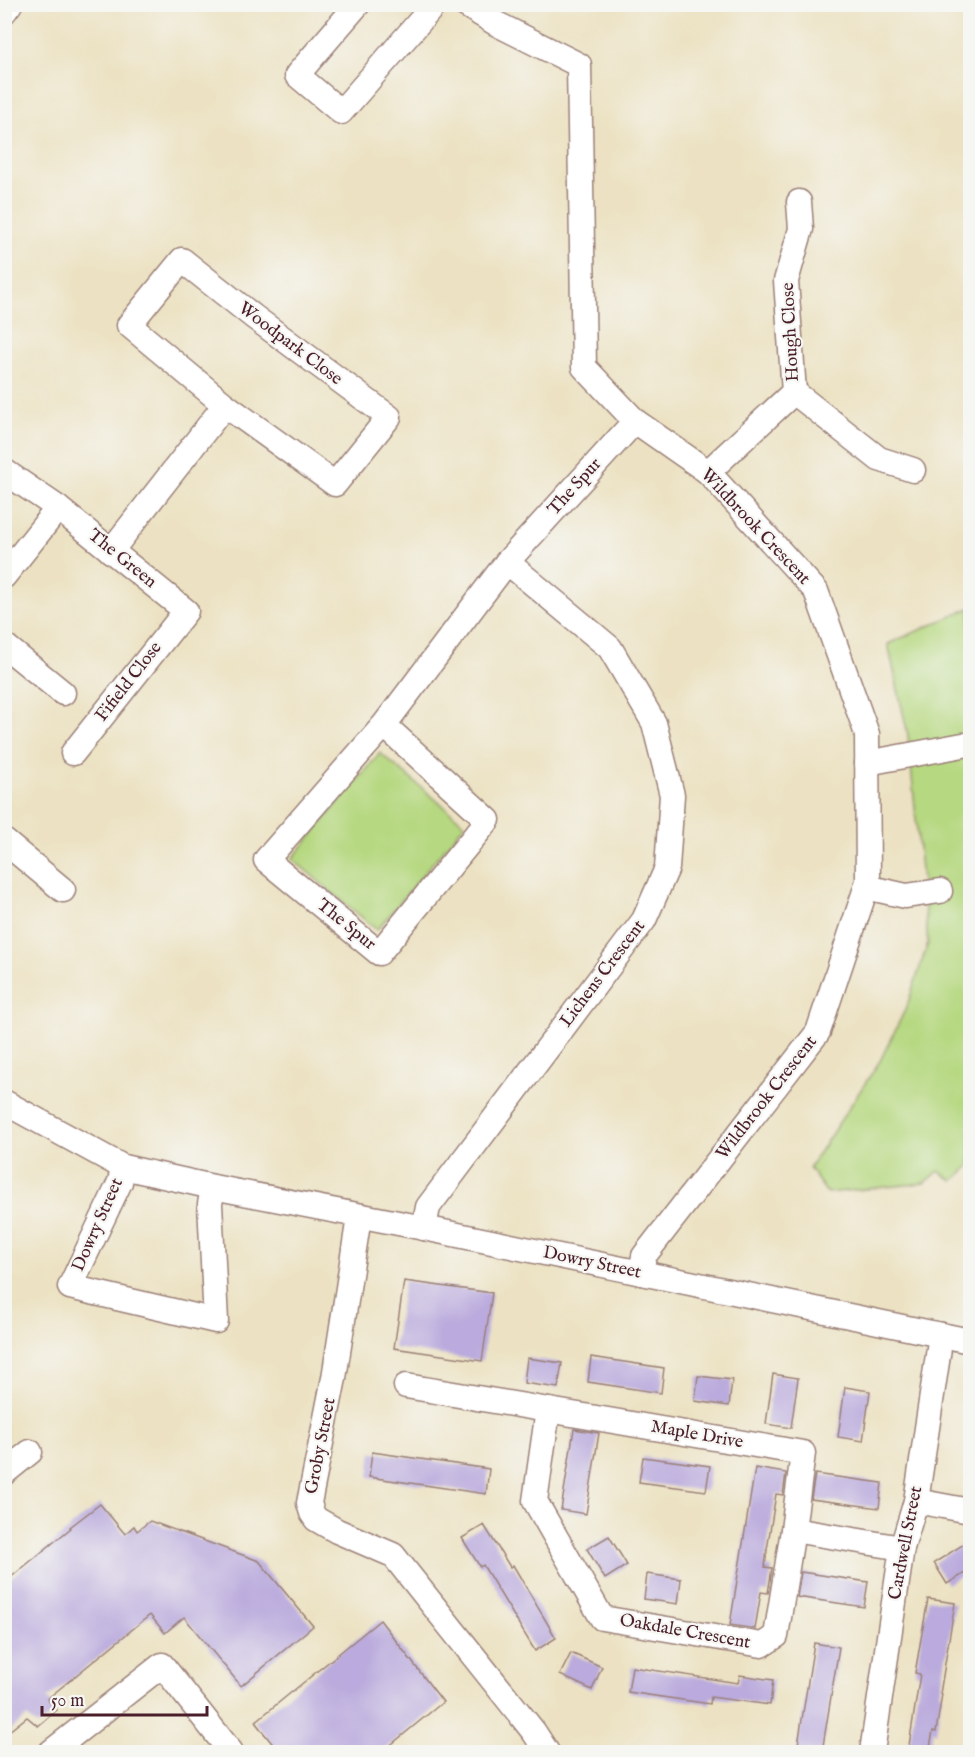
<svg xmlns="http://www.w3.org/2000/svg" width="975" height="1757" font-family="'IM FELL English',serif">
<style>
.green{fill:#b6d880;stroke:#807c56;stroke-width:1.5}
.building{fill:#baaadd}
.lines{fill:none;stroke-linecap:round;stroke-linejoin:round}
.minor-casing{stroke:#9b8077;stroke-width:27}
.minor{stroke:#fff;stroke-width:24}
.labels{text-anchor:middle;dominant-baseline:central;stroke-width:4.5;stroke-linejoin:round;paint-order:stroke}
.street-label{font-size:18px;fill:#4a1f2b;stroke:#f6f6f2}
</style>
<rect width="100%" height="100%" fill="#f6f6f2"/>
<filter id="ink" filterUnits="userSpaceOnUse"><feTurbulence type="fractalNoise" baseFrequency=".0167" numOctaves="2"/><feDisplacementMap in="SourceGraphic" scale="12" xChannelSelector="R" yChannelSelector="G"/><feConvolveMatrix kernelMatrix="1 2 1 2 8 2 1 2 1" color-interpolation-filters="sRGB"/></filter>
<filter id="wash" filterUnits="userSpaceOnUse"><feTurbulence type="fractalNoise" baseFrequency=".008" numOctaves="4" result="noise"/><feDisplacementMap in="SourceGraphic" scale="24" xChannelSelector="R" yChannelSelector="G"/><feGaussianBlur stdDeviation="1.35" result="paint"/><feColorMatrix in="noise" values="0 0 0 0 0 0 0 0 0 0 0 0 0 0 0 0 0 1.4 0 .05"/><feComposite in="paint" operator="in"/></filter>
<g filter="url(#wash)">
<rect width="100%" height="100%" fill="#ece2c3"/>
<g class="green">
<path d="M970 608V1166L953 1181 939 1171 925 1183 827 1193 809 1168 880 1061 907 1006 928 943 908 735 888 644Z"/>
<path d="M380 753 465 824 377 930 292 859Z"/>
</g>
<g id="blocks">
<g class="building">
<path d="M404 1281 492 1293 482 1361 394 1348Z"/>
<path d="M591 1357 664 1368 661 1393 588 1382Z"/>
<path d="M527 1358 562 1363 558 1388 524 1383Z"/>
<path d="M773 1374 798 1378 791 1428 766 1424Z"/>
<path d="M698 1376 732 1380 729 1406 695 1401Z"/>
<path d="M845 1387 870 1391 863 1441 838 1437Z"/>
<path d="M574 1429 599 1433 586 1514 561 1510Z"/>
<path d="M372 1452 489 1469 486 1494 369 1477Z"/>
<path d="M643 1457 710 1466 706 1491 639 1482Z"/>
<path d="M755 1468 786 1473 783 1495 776 1494 767 1550 765 1567 772 1568 768 1593 761 1592 755 1629 730 1625Z"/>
<path d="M815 1474 882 1483 879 1508 811 1499Z"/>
<path d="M100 1504 125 1534 134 1526 137 1531 150 1521 259 1561 313 1626 241 1686 184 1617 165 1633 150 1615 47 1699 57 1710 38 1726 27 1717 4 1735V1583L71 1528 70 1527Z"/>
<path d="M484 1525 510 1567 513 1565 556 1638 535 1651 483 1565 480 1567 462 1538Z"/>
<path d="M609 1536 627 1565 605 1579 587 1549Z"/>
<path d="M970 1540V1570L947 1584 934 1563Z"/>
<path d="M801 1572 868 1582 864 1607 797 1597Z"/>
<path d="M647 1574 681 1579 678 1604 644 1599Z"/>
<path d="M928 1599 955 1603 940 1694H942L936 1732 933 1731 929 1752H908L920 1674 915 1673Z"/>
<path d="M380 1620 443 1702 382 1752H279L255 1722Z"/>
<path d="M814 1643 839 1647 822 1752 797 1751Z"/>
<path d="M571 1653 602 1667 592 1690 560 1675Z"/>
<path d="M632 1667 738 1683 740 1675 773 1680 770 1705 711 1697 710 1704 628 1692Z"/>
</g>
</g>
</g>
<g filter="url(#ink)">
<use href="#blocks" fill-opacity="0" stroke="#9b8077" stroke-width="1.5"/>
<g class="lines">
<defs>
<g id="minor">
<path d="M358 4 297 75 341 112 435 4"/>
<path d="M464 4 497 24 579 65 584 367 635 421 708 472 816 591 867 734 868 882 818 1032 644 1256 641 1273"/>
<path d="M4 12 10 4"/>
<path d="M799 202 801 229 786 281 794 392 879 459 913 470"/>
<path d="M182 260 254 317 389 417 335 484 225 405 129 325Z"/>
<path d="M4 471 58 508 186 611 73 753"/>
<path d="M708 472 794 392"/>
<path d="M111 551 225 405"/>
<path d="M4 576 58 508"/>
<path d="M4 645 63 693"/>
<path d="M384 725 266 860 379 953 488 820 384 725 507 562 635 421"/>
<path d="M867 763 963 745"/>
<path d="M4 841 63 890"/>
<path d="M866 887 906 896 940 891"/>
<path d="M4 1102 123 1167 213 1187 424 1228 970 1341"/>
<path d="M123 1167 120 1182 70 1287 216 1321 210 1204 213 1187"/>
<path d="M359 1217 334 1378 309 1503 312 1513 316 1519 337 1531 393 1555 534 1732 547 1752"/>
<path d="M424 1228 428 1207 644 920 667 868 672 795 654 723 610 648 507 562"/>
<path d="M406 1386 803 1453 793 1530 902 1548"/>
<path d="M548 1410 535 1501 602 1618 762 1645 776 1636 793 1530"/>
<path d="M4 1473 30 1452"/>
<path d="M916 1501 970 1511"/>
<path d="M51 1752 162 1665 231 1752"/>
<path d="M872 1752 902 1548 916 1501 941 1335"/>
</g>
</defs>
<use href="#minor" class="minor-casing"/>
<use href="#minor" class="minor"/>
</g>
</g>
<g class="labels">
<g class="street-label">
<text transform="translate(791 332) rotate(-93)">Hough Close</text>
<text transform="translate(290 344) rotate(37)">Woodpark Close</text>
<text transform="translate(575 487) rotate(-48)">The Spur</text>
<text transform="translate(755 527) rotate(47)">Wildbrook Crescent</text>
<text transform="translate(122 559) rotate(39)">The Green</text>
<text transform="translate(129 682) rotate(-52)">Fifield Close</text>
<text transform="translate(346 925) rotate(39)">The Spur</text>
<text transform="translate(603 974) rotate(-53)">Lichens Crescent</text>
<text transform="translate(767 1098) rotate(-52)">Wildbrook Crescent</text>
<text transform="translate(98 1225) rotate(-66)">Dowry Street</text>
<text transform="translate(592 1263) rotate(12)">Dowry Street</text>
<text transform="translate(697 1435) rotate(10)">Maple Drive</text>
<text transform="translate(321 1446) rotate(-79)">Groby Street</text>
<text transform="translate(906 1543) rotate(-79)">Cardwell Street</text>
<text transform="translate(685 1632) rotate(10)">Oakdale Crescent</text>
</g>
</g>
<rect width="975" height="1757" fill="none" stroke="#f6f6f2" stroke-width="24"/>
<path d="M42 1706v9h165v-9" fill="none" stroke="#4a1f2b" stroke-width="3"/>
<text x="51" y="1706" font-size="18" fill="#4a1f2b" stroke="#f6f6f2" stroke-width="4.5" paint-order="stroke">50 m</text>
</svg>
